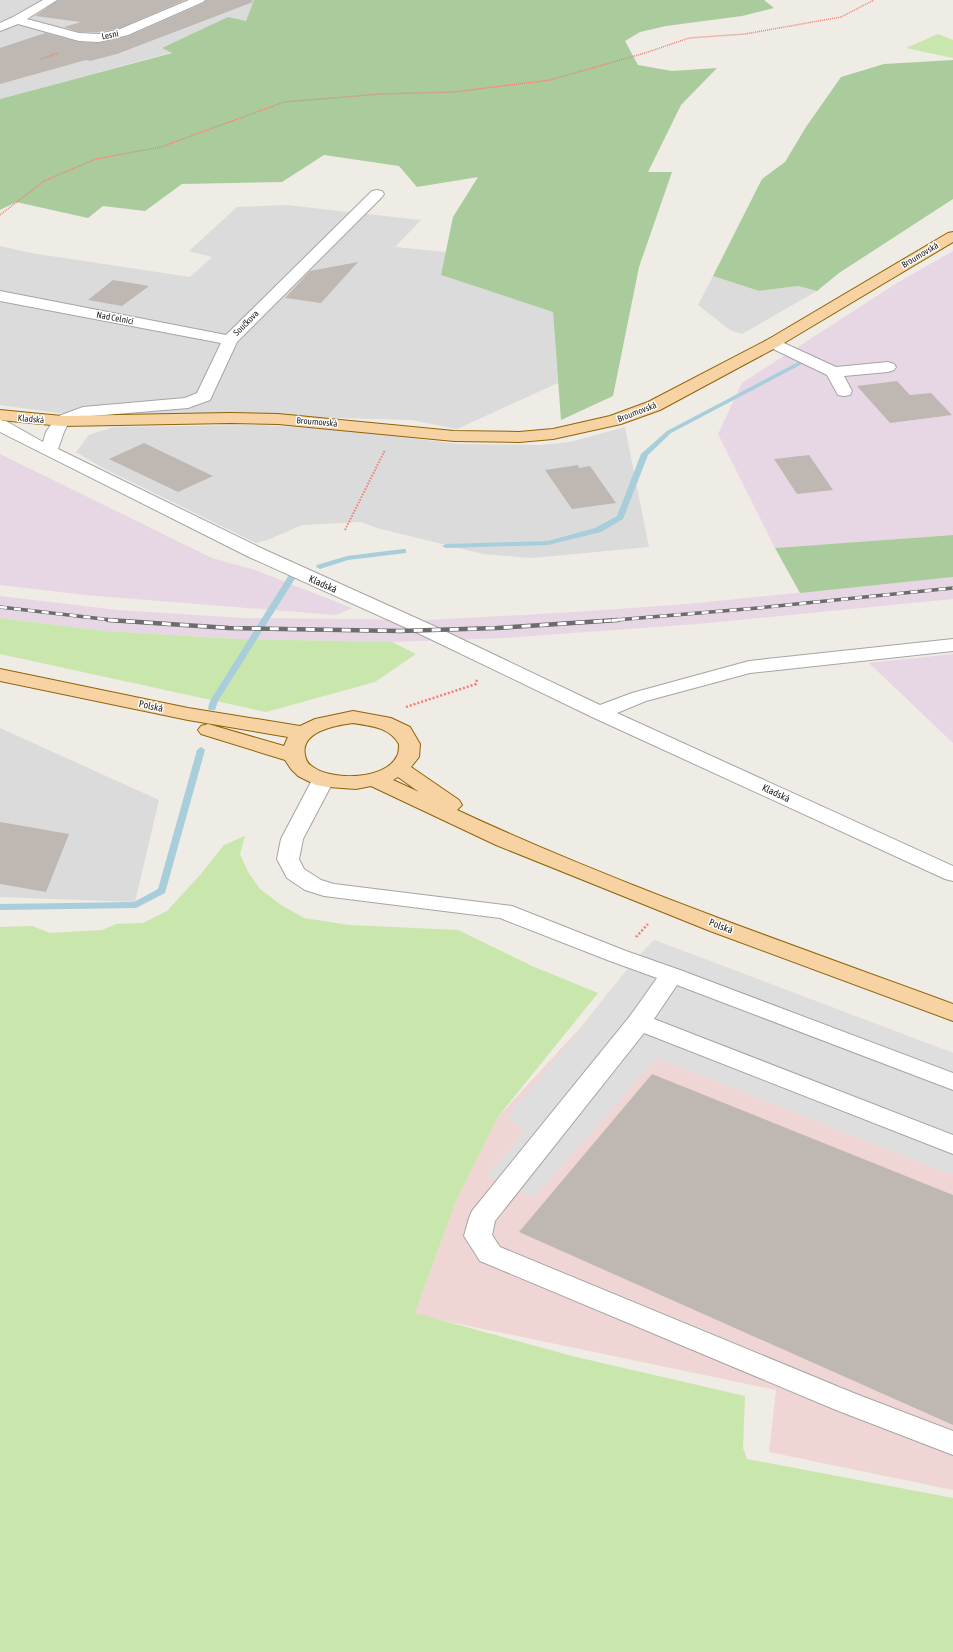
<svg xmlns="http://www.w3.org/2000/svg" width="953" height="1652" font-family="'Asap Condensed',sans-serif">
<style>
.residential{fill:#dcdbdb}
.commercial{fill:#efd6d5}
.industrial{fill:#e7d7e4}
.grass{fill:#c9e6ad}
.forest{fill:#aacc9c}
.parking{fill:#dedede}
.lines{fill:none;stroke-linecap:round;stroke-linejoin:round}
.stream{fill:#a7ceda;fill-rule:evenodd}
.building{fill:#bfb7b1}
.minor-casing{stroke:#a5a5a5;stroke-width:2}
.major-casing{stroke:#906408;stroke-width:2}
.path-far2{stroke:#f28072;stroke-width:1.5;stroke-dasharray:1 1;stroke-linecap:butt}
.path-far1{stroke:#f28072;stroke-width:2;stroke-dasharray:1.5 1.5;stroke-linecap:butt}
.path{stroke:#f28072;stroke-width:2.5;stroke-dasharray:2 2;stroke-linecap:butt}
.minor{fill:#fff;fill-rule:evenodd}
.major{fill:#f7d2a2;fill-rule:evenodd}
.rail-far1-casing{stroke:#6c6c6c;stroke-width:3.5}
.rail-casing{stroke:#6c6c6c;stroke-width:4.5}
.rail-far1{stroke:#fff;stroke-width:2.5;stroke-dasharray:7;stroke-linecap:butt}
.rail{stroke:#fff;stroke-width:3;stroke-dasharray:9;stroke-linecap:butt}
.labels{text-anchor:middle;dominant-baseline:central;stroke-width:3;stroke-linejoin:round;paint-order:stroke}
.far-street-label{font-size:9px;fill:#1e1e1e;stroke:#fff}
.street-label{font-size:10px;fill:#1e1e1e;stroke:#fff}
</style>
<rect width="100%" height="100%" fill="#efebe5"/>
<g class="residential">
<path d="M0 0H254L246 22 162 48 173 52 0 99Z"/>
<path d="M286 205 421 220 395 247 446 252 441 275 553 312 558 383 457 429 411 420 206 414 58 413 0 405V246L31 253 190 277 212 257 189 251 237 207Z"/>
<path d="M713 276 759 291 798 286 817 291 742 334 730 330 698 305Z"/>
<path d="M262 425 345 430 459 444 540 445 570 442 625 427 649 547 532 558 483 554 377 528 361 522 302 525 270 539 256 543 101 467 76 452 89 435 114 427Z"/>
<path d="M0 728 159 800 135 902 0 897Z"/>
</g>
<path class="commercial" d="M654 940 953 1053V1490L769 1452 776 1390 426 1317 415 1313 456 1201 497 1118 581 1027 633 962Z"/>
<g class="industrial">
<path d="M953 251V535L775 548 718 434 742 383 897 283Z"/>
<path d="M0 454 212 558 255 570 352 608 336 615 85 595 0 585Z"/>
<path d="M953 577V599L697 624 505 638 392 642 237 639 105 631 0 618V596L117 610 243 618 428 620 576 612 687 604Z"/>
<path d="M953 654V743L869 663Z"/>
</g>
<g class="grass">
<path d="M938 34 953 40V58L906 48Z"/>
<path d="M0 618 105 631 237 639 392 642 416 654 375 682 266 712 0 654Z"/>
<path d="M245 836 240 854 248 872 260 889 281 905 304 918 349 925 458 930 532 966 598 993 497 1118 456 1201 415 1313 576 1357 745 1396 743 1448 747 1459 953 1498V1652H0V927L32 926 50 933 102 930 116 924 143 923 167 911 200 875 224 845Z"/>
</g>
<g class="forest">
<path d="M254 0H764L774 8 742 16 666 26 640 32 625 41 638 65 672 71 717 68 681 105 648 172H672L639 267 613 396 561 420 553 312 441 275 453 217 478 177 417 187 399 166 324 155 282 182 182 184 145 211 103 206 88 218 16 202 0 210V99L172 53 162 48 228 17 246 21Z"/>
<path d="M953 60V199L839 273 817 291 798 286 759 291 713 276 762 179 785 162 806 127 841 77 884 64Z"/>
<path d="M953 535V577L800 593 775 548Z"/>
</g>
<path class="parking" d="M654 940 953 1053V1175L657 1058 534 1197 487 1176 525 1131 507 1117 582 1027 633 962Z"/>
<g class="lines">
<g class="stream">
<path d="M800 361 802 362V364L671 433 648 455 623 519 601 532 548 545 446 548 442 546 446 544 548 541 595 528 617 516 641 454 667 431Z"/>
<path d="M403 549H406V553L348 560 320 569 316 567 317 565 347 556Z"/>
<path d="M289 575H295L296 577 218 701 215 710H209L208 708 210 701Z"/>
<path d="M201 747 205 750 165 893 136 908 0 910V904L134 902 158 889 197 750Z"/>
</g>
</g>
<g class="building">
<path d="M58 0H185L120 28 99 32H79L64 27 81 22 35 16Z"/>
<path d="M206 0H252L253 2 117 54 90 61 86 60 0 84V48L45 33 79 42 99 43 129 36 204 3Z"/>
<path d="M358 262 321 303 285 298 310 271Z"/>
<path d="M113 280 149 286 122 306 88 300Z"/>
<path d="M897 381 910 395 931 393 952 415 890 423 857 386Z"/>
<path d="M144 443 213 476 178 492 109 459Z"/>
<path d="M809 455 833 490 797 494 774 459Z"/>
<path d="M578 465 579 468 590 466 616 503 572 509 545 470Z"/>
<path d="M0 822 69 834 46 892 0 884Z"/>
<path d="M652 1074 953 1195V1425L519 1232Z"/>
</g>
<g class="lines">
<defs>
<g id="minor">
<path d="M43 0H57L27 19 79 33 99 34 120 29 189 0H205L203 2 128 35 99 42 79 41 18 24 0 31V23L13 17Z"/>
<path d="M377 190 382 191 384 194 382 197 237 342 210 400 188 408 92 416 68 424 64 432 58 449 263 549 436 627 600 705 632 693 749 661 953 639V651L750 673 646 701 617 713 953 866V881L945 879 592 717 422 635 249 557 0 432V420L6 421 43 442 46 432 56 417 83 407 185 398 197 393 221 343 0 301V291L226 335 372 191Z"/>
<path d="M773 338 836 367 888 362 894 364 896 367 894 370 888 372 844 376 852 391 850 395 844 396 838 395 827 375 767 346 765 343 767 340Z"/>
<path d="M323 774 331 775 334 780 303 839 299 859 304 869 321 880 334 884 512 906 626 951 680 970 953 1073V1090L677 985 654 1019 953 1135V1154L644 1033 495 1221 492 1235 500 1247 856 1394 953 1431V1455L836 1410 480 1261 464 1236 469 1218 472 1211 630 1016 657 978 610 961 500 918 324 896 305 890 287 878 277 859 281 839 312 780 315 775Z"/>
</g>
<g id="major">
<path d="M953 232V242L779 346 660 410 621 424 553 439 519 442 454 441 278 424 230 423 62 426 0 420V410L62 416 230 413 278 414 454 431 519 432 553 429 610 416 648 402 767 340 948 233Z"/>
<path d="M0 669 188 708 300 726 315 719 353 711 391 718 410 727 420 744 419 757 411 767 459 800 462 805 457 810C618 885 787 943 953 1004V1021L710 931 496 845 371 786 356 789 328 787 316 785 298 776 291 769 285 760 201 734 198 730 201 726 208 724 284 746 288 737 188 720 0 681ZM353 723C371 726 389 727 399 744 399 747 399 753 397 756 386 780 332 781 313 767 308 764 306 761 305 755 300 731 337 725 353 723ZM398 777 419 792 393 780Z"/>
</g>
</defs>
<use href="#minor" class="minor-casing"/>
<use href="#major" class="major-casing"/>
<g class="path-far2">
<path d="M41 59 58 53"/>
<path d="M0 215 44 181 96 159 161 147 284 102 381 94 454 92 550 80 645 53 689 38 745 34 841 17 874 0"/>
</g>
<path class="path-far1" d="M345 530 385 450"/>
<g class="path">
<path d="M406 707 476 684 477 679"/>
<path d="M636 937 648 924"/>
</g>
<use href="#minor" class="minor"/>
<use href="#major" class="major"/>
<defs>
<g id="rail-far1">
<path d="M0 607 120 621"/>
<path d="M604 621 758 608 953 588"/>
</g>
<path id="rail" d="M108 620 229 628 400 631 497 628 618 620"/>
</defs>
<use href="#rail-far1" class="rail-far1-casing"/>
<use href="#rail" class="rail-casing"/>
<use href="#rail-far1" class="rail-far1"/>
<use href="#rail" class="rail"/>
</g>
<g class="labels">
<g class="far-street-label">
<text transform="translate(110 35) rotate(-11)">Lesní</text>
<text transform="translate(920 255) rotate(-31)">Broumovská</text>
<text transform="translate(115 318) rotate(11)">Nad Celnicí</text>
<text transform="translate(246 323) rotate(-45)">Součkova</text>
<text transform="translate(637 412) rotate(-21)">Broumovská</text>
<text transform="translate(31 419) rotate(5)">Kladská</text>
<text transform="translate(317 422) rotate(5)">Broumovská</text>
</g>
<g class="street-label">
<text transform="translate(323 584) rotate(24)">Kladská</text>
<text transform="translate(151 706) rotate(12)">Polská</text>
<text transform="translate(776 793) rotate(25)">Kladská</text>
<text transform="translate(721 926) rotate(21)">Polská</text>
</g>
</g>
</svg>
